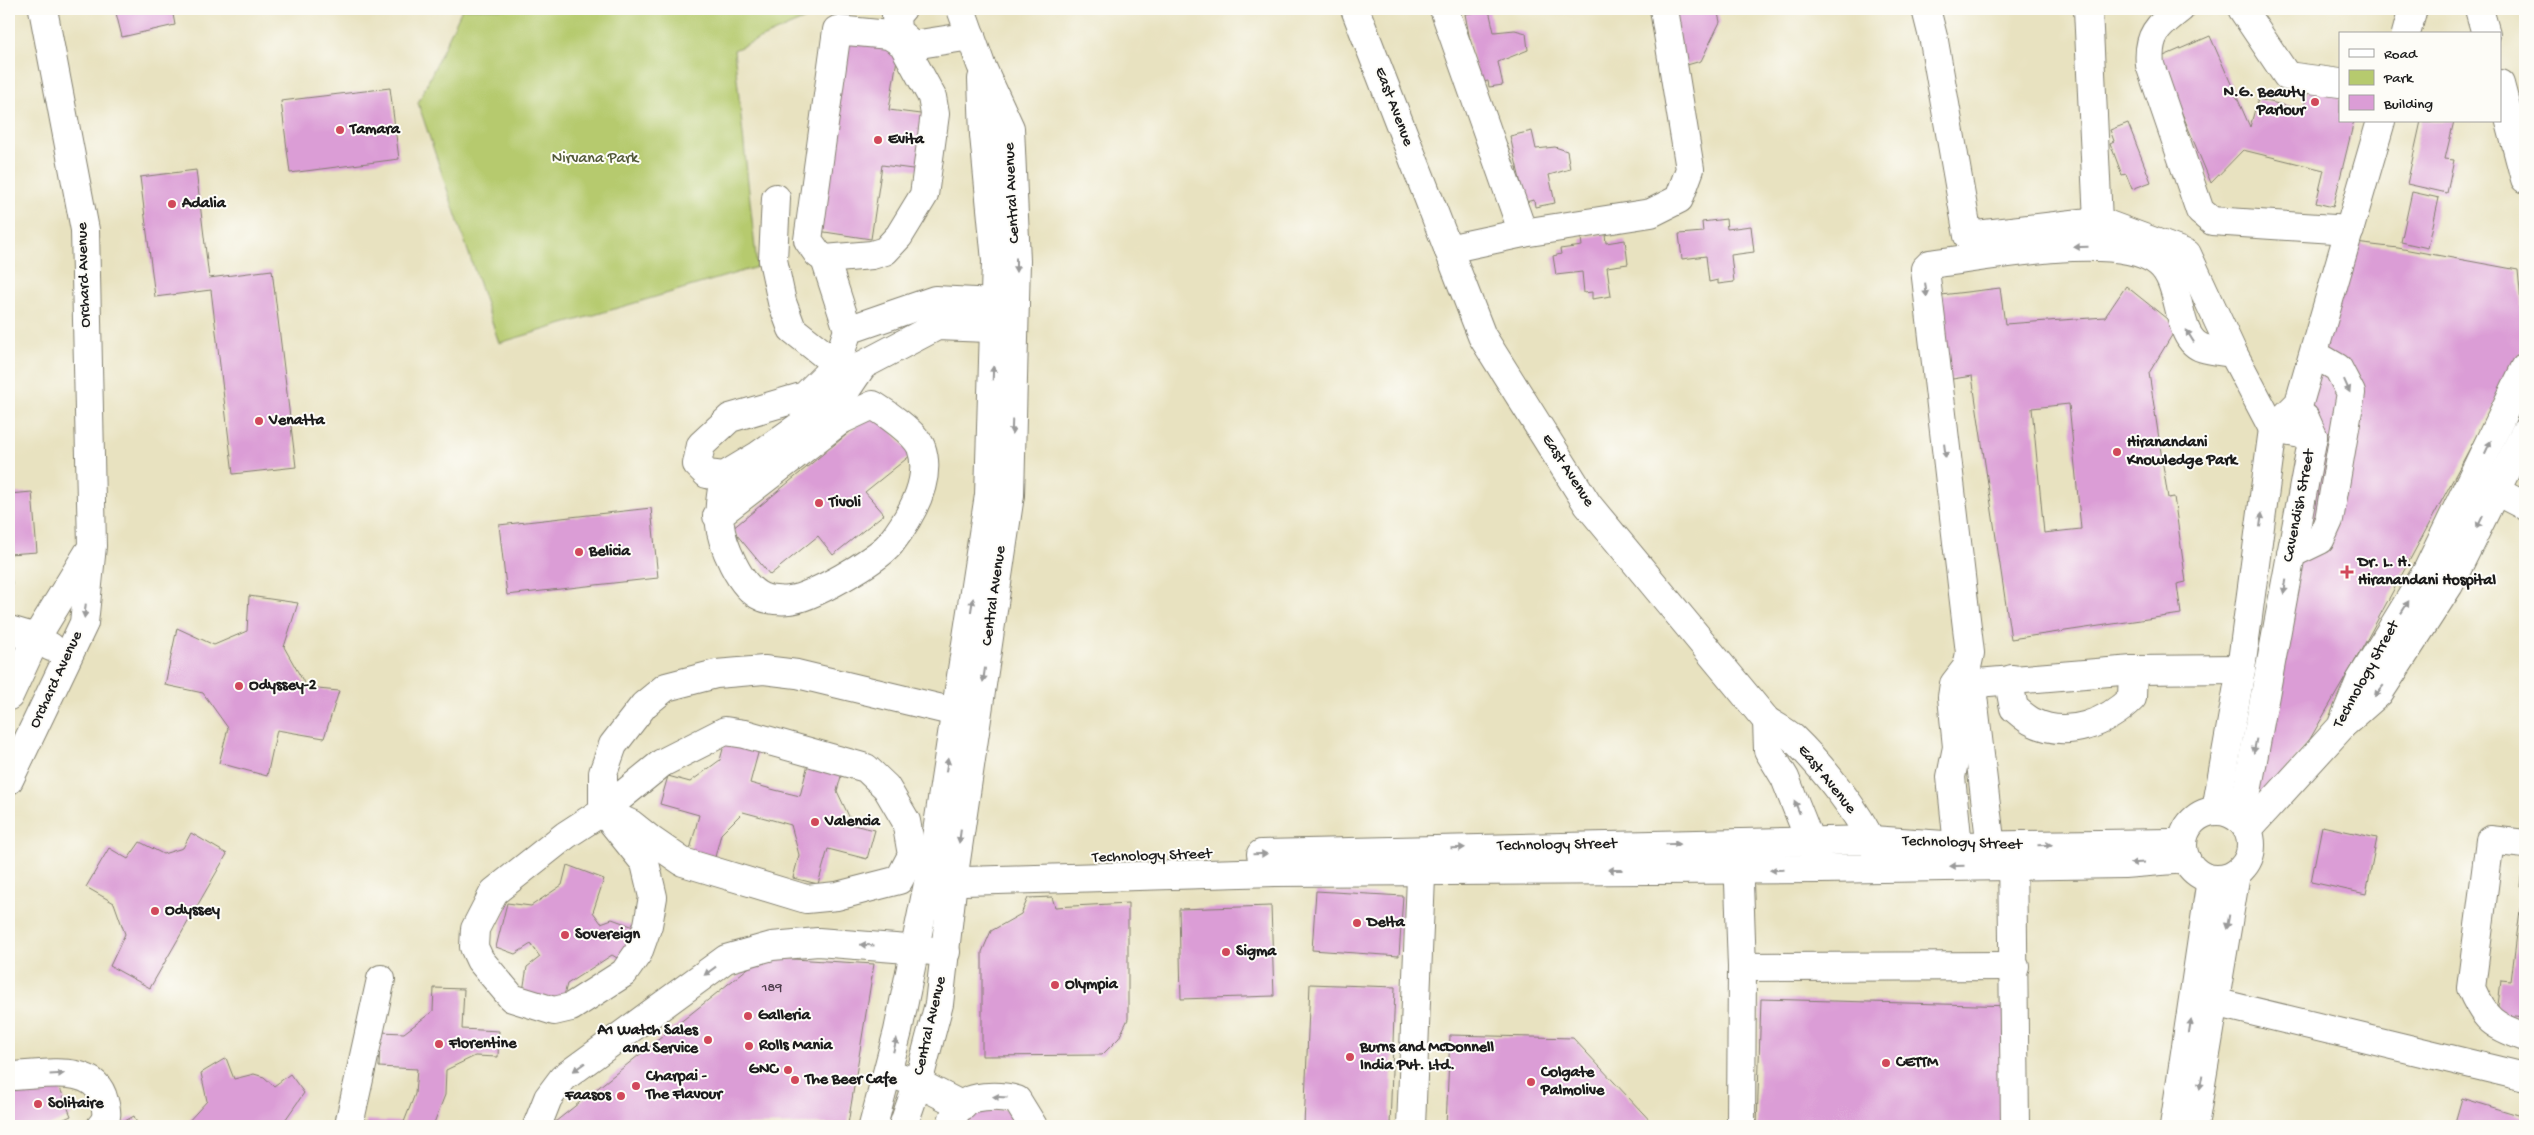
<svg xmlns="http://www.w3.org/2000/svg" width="2534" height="1135" font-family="'Gochi Hand',sans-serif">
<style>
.green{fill:#b6ca6e;stroke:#697345}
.building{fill:#db9dd6;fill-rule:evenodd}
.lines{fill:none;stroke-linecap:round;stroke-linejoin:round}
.minor-casing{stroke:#827f6e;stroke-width:30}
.major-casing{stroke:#827f6e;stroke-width:30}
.minor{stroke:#fff;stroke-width:28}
.major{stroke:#fff;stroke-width:28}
.oneway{fill:#999}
.poi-dot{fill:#d1495b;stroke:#fdfcf7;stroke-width:2}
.labels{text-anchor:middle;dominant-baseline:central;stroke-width:4;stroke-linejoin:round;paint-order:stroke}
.number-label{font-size:14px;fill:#4c3c4a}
.poi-label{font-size:16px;font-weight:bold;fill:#1c1c1c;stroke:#fdfcf7;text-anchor:start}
.street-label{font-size:16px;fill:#1c1c1c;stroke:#fdfcf7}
.park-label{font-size:16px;fill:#525939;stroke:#fdfcf7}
</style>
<rect width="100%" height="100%" fill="#fdfcf7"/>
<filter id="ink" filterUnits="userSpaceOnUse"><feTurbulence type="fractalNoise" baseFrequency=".02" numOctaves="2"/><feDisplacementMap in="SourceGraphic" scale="10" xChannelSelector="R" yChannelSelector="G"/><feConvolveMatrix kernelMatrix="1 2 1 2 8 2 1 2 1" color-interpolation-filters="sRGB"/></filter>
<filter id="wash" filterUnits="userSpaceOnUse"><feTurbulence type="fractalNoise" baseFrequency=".0096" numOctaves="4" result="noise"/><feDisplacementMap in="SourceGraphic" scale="20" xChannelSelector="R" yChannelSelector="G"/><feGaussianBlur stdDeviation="1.12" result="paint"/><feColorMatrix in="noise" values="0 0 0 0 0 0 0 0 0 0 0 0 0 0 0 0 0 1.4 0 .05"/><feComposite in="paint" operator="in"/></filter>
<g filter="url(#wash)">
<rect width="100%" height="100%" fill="#e8e2c0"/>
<path class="green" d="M462 9H828L734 50 757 267 499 343 418 103Z"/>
<g id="blocks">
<g class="building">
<path d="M115 9H172L175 25 122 37Z"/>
<path d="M1666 9H1717L1720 22 1701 61 1680 67Z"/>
<path d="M1489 10 1494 32 1515 30 1526 33 1528 50 1498 62 1503 85 1489 87 1488 81 1478 83 1465 14Z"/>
<path d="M2210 36 2250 127 2258 99 2303 110 2309 88 2340 96V121H2354L2333 207 2316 203 2324 170 2243 150 2211 183 2159 58Z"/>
<path d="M846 39 899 46 889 110 928 115 920 170 882 165 871 239 818 231Z"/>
<path d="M390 88 399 159 290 173 281 101Z"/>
<path d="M2421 121H2454L2445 159 2454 160 2447 193 2407 184Z"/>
<path d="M2128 123 2151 182 2132 189 2126 174 2122 175 2110 143 2114 141 2110 130Z"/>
<path d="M1532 131 1536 149 1555 147 1567 151 1570 169 1549 175 1555 203 1535 207 1534 200 1525 202 1510 136Z"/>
<path d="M196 170 209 278 272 270 296 467 233 474 211 290 155 297 140 177Z"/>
<path d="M2412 192 2439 198 2428 248 2401 242Z"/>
<path d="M1726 219 1727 229 1751 226 1754 252 1731 255 1734 282 1718 284V280L1709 282 1706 256 1682 259 1679 234 1703 232 1702 222Z"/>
<path d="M1605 234 1606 243 1625 240 1628 264 1607 267 1611 296 1592 299V292L1584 293 1582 272 1556 275 1553 256 1561 254 1560 249 1582 246 1581 238Z"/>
<path d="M2355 243 2398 248 2518 270 2525 346 2364 645 2310 739 2250 821 2305 403Z"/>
<path d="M2126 286 2177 327 2149 373 2168 498 2174 497 2186 582 2177 584 2181 614 2011 639 1972 376 1946 380 1933 296 2000 288 2005 324 2105 317ZM2069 404 2081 529 2044 533 2032 408Z"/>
<path d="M875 411 911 455 865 492 884 514 833 555 818 536 770 575 732 529Z"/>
<path d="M32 492 37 552 9 554V494Z"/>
<path d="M651 508 658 578 507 595 499 525Z"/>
<path d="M9 559 12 584 9 585Z"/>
<path d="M249 596 298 603 284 647 307 688 339 691 324 738 277 730 267 776 219 763 228 728 203 693 165 685 177 628 214 645 247 631Z"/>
<path d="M726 738 760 746 750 783 775 790 800 796 809 760 843 769 837 791 853 825 875 830 867 859 828 849 818 884 793 878 799 855 791 825 743 812 721 834 715 857 690 850 699 815 660 804 668 776 690 782 720 760Z"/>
<path d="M2322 826 2377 838 2366 894 2311 882Z"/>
<path d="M191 833 227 854 150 988 110 966 125 934 114 903 86 887 109 848 128 859 140 842 163 854 183 848Z"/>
<path d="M2524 854H2525V1017L2497 1014 2501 980 2511 981 2523 887 2520 886Z"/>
<path d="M567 865 604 879 593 912 601 923 612 919 634 927 626 963 612 955 567 984 561 1008 522 997 527 967 540 957 531 944 515 954 496 947 507 903 531 906 562 885Z"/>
<path d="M1316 891 1403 896 1399 956 1312 950Z"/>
<path d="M1052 897 1055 907 1128 903V1019L1119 1038 1102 1055 982 1056V952L991 931 1021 914 1028 898Z"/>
<path d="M1271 906 1274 996 1181 999 1179 909Z"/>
<path d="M762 957 874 964 848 1124 550 1126Z"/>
<path d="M1310 984 1395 987 1390 1126H1304Z"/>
<path d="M434 988 464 989 462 1029 499 1031 498 1057 475 1056 446 1070 445 1095 434 1123 440 1126H366V1120L404 1122 415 1094 417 1069 379 1067 380 1032 404 1033 433 1011Z"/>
<path d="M1761 999 2013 1006 2012 1126H1757Z"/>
<path d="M1450 1035 1573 1038 1655 1126H1446Z"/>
<path d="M226 1058 234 1079 254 1074 264 1077 274 1086 290 1074 304 1093 283 1123 284 1126H187L186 1124 207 1101 201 1073Z"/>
<path d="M56 1078 71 1116 49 1126H9V1092Z"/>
<path d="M2462 1098 2525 1117V1126H2454Z"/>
<path d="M1006 1109 1019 1126H964L969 1113Z"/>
<path d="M134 1116 138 1126H116Z"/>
</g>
</g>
</g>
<g filter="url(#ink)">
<use href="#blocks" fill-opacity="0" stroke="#827f6e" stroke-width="1"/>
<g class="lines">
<defs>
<g id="minor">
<path d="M902 9 896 16 897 31 913 45 971 36"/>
<path d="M1355 9 1482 336 1588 505 1767 721C1775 726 1785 731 1793 738 1822 766 1863 817 1877 854"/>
<path d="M1444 9 1523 233"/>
<path d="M1926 9 1934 41 1968 236 2098 221 2187 254 2233 353 2273 429 2313 436"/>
<path d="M2088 9 2098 221"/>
<path d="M2180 9C2158 26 2147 35 2150 65L2200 211 2212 221 2350 230"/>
<path d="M2242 9 2287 76 2340 83"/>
<path d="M2479 9 2486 34"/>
<path d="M837 30 889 35 903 44 932 97 935 114 924 195 899 236 885 251 872 255 825 259 818 254 808 240Z"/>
<path d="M2406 34 2413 9"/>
<path d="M2500 84 2525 179"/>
<path d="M776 198 773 260 782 302 792 329 826 356 839 357"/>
<path d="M1448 249 1523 233 1651 213 1679 199 1690 169 1664 9"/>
<path d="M825 259 848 330 842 348"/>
<path d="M848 330 935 300 1015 304"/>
<path d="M839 357 828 373 805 396 730 418 701 445 697 464 707 474 724 476 759 455 842 396 863 365 937 326 1014 329"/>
<path d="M2480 483 2525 506"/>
<path d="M717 516 841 420 873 405C886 413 915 433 921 447 933 480 910 518 890 544 877 560 810 599 789 600 782 601 768 600 762 597 748 591 739 576 733 564 715 528 718 514 724 476"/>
<path d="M2291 554 2320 540 2329 520 2351 393 2338 368 2314 354"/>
<path d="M9 630 36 638 51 647"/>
<path d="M2012 679 2011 693 2014 708C2020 713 2026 719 2033 722 2067 739 2107 723 2132 698L2133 670"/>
<path d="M9 696 36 638 88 553"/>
<path d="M1767 721 1768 750 1785 778 1816 856"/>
<path d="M2346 722 2379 693 2449 585 2525 432"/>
<path d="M725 731 745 734 866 768 886 787 906 821 912 855 899 880 837 896 806 899 683 862 651 840 631 824 603 811 662 763Z"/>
<path d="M9 780 84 623 92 546 85 230 43 9"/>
<path d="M2216 810 2241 669 2273 429 2299 403 2381 121"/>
<circle cx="2217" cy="845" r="34"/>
<path d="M603 811 645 863 653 897 648 925 638 953 624 973 571 1007 554 1011 512 998 480 960 474 947 475 929 494 892 566 835 603 811V773L613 745 644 705 666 687 716 674 764 670 797 674 955 712"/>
<path d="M2240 819 2247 792 2313 436 2305 418"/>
<path d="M2248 829 2341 727 2360 681 2427 571 2525 368"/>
<path d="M2525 844 2490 840 2471 988C2485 1020 2493 1026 2525 1037"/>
<path d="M1958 846 1951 777 1957 747 1952 697 1954 684 1967 667 1970 653 1925 269 1930 264C1982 258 2118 229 2159 263 2184 283 2174 339 2203 348 2212 351 2223 351 2233 353"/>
<path d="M2012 848 2015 1126"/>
<path d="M1734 853 1739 883 1742 967 1741 1126"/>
<path d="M1261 854 1872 840 1958 846 2172 843"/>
<path d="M1993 865 1973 696 1977 683 2133 670 2241 669"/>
<path d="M930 882 1275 872 1820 869 2124 864 2186 859"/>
<path d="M1742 967 2015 966"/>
<path d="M2195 995 2214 1002 2525 1077"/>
<path d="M888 1073 918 1083 963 1106"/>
<path d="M9 1076C40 1076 95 1061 104 1101 107 1111 108 1119 101 1126"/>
<path d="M351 1126 350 1120 381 979"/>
<path d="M537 1126 548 1098 563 1078 726 959 772 946 818 942 946 952"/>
<path d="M951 1126C952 1121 954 1115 956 1111 966 1094 1001 1095 1017 1100L1033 1126"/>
<path d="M1411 1126 1422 852"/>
<path d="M2174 1126 2211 879"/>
<path d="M2194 1126 2236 874"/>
</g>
<g id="major">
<path d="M873 1126 898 1031 932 864 989 495 996 261 984 135 982 79"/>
<path d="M903 1126 918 1083 939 1004 953 881 1010 495 1016 261 1010 128 981 65 961 9"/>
</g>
</defs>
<use href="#minor" class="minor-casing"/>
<use href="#major" class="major-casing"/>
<use href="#minor" class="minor"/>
<use href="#major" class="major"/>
</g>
<defs><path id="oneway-solid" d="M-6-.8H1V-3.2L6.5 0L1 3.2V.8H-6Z" transform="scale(1.25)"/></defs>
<g class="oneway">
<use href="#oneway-solid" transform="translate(2081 247) rotate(178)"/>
<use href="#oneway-solid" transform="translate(1016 265) rotate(90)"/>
<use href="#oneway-solid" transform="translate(1926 290) rotate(83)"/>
<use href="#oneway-solid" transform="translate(2190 336) rotate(-122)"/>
<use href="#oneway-solid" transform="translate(993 373) rotate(-88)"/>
<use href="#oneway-solid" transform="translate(2347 386) rotate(66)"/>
<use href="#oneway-solid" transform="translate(1012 427) rotate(92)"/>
<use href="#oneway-solid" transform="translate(2488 447) rotate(-65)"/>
<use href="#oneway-solid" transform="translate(1945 451) rotate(83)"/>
<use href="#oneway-solid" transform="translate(2261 520) rotate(-82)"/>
<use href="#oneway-solid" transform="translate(2480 522) rotate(116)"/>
<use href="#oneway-solid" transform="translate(2285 587) rotate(100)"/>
<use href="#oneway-solid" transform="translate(972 605) rotate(-81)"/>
<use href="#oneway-solid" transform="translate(2405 607) rotate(-58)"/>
<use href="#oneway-solid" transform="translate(85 611) rotate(96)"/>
<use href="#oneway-solid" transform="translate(984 675) rotate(98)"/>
<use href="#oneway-solid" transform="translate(2379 691) rotate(129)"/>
<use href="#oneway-solid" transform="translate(2255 746) rotate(101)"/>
<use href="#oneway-solid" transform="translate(947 765) rotate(-81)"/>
<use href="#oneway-solid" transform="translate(1797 807) rotate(-112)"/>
<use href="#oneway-solid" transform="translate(960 836) rotate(98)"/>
<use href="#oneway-solid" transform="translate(1673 844) rotate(-1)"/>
<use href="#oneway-solid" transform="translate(2045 845) rotate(-1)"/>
<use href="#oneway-solid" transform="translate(1458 848) rotate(-1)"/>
<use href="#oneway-solid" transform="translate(1260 854) rotate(-2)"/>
<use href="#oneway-solid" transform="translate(2137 863) rotate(176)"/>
<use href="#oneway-solid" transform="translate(1957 866) rotate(179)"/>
<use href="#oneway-solid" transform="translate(1615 870) rotate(180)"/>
<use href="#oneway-solid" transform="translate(1777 870) rotate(179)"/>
<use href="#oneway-solid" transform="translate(2228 922) rotate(100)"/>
<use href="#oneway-solid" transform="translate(867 945) rotate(-176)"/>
<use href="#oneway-solid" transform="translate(710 971) rotate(144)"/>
<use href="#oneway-solid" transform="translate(2190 1026) rotate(-81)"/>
<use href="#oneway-solid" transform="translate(895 1045) rotate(-76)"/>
<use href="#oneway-solid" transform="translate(579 1067) rotate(144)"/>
<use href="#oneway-solid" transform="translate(57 1074) rotate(-4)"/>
<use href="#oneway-solid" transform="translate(2201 1082) rotate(100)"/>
<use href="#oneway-solid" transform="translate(1000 1097) rotate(-176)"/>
</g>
</g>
<g class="poi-dot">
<circle cx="2315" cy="102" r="5"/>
<circle cx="340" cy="130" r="5"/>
<circle cx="878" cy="140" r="5"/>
<circle cx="172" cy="204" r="5"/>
<circle cx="259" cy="421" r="5"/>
<circle cx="2117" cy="452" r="5"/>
<circle cx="819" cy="503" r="5"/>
<circle cx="579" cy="552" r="5"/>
<path d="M2344.5 564.5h5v5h5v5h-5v5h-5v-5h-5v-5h5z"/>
<circle cx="239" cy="686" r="5"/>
<circle cx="815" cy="822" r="5"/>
<circle cx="155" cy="911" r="5"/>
<circle cx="1357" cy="923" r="5"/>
<circle cx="565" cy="935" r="5"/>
<circle cx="1226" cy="952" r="5"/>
<circle cx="1055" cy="985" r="5"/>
<circle cx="748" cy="1016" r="5"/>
<circle cx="708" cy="1040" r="5"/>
<circle cx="439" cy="1044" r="5"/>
<circle cx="749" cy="1046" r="5"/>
<circle cx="1350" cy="1057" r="5"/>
<circle cx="1886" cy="1063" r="5"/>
<circle cx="788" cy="1070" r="5"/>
<circle cx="795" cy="1080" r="5"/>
<circle cx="1531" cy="1082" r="5"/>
<circle cx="636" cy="1086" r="5"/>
<circle cx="621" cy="1096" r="5"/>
<circle cx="38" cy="1104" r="5"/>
</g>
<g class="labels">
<g class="number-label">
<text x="772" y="988">189</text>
</g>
<g class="poi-label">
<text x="2305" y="93" text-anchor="end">N.G. Beauty<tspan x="2305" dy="18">Parlour</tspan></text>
<text x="350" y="130">Tamara</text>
<text x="888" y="140">Evita</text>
<text x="182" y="204">Adalia</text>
<text x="269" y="421">Venatta</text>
<text x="2127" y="443">Hiranandani<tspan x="2127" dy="18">Knowledge Park</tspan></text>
<text x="829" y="503">Tivoli</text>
<text x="589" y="552">Belicia</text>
<text x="2358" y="563">Dr. L. H.<tspan x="2358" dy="18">Hiranandani Hospital</tspan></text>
<text x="249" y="686">Odyssey-2</text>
<text x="825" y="822">Valencia</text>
<text x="165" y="911">Odyssey</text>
<text x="1367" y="923">Delta</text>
<text x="575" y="935">Sovereign</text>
<text x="1236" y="952">Sigma</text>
<text x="1065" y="985">Olympia</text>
<text x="758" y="1016">Galleria</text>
<text x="698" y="1031" text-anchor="end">A1 Watch Sales<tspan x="698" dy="18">and Service</tspan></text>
<text x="449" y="1044">Florentine</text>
<text x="759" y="1046">Rolls Mania</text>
<text x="1360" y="1048">Burns and McDonnell<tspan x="1360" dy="18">India Pvt. Ltd.</tspan></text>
<text x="1896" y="1063">CETTM</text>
<text x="778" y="1070" text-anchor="end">GNC</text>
<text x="1541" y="1073">Colgate<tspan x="1541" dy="18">Palmolive</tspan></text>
<text x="646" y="1077">Charpai -<tspan x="646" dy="18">The Flavour</tspan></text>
<text x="805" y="1080">The Beer Cafe</text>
<text x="611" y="1096" text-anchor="end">Faasos</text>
<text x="48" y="1104">Solitaire</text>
</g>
<g class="street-label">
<text transform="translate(1393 107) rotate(69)">East Avenue</text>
<text transform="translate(1013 193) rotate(-93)">Central Avenue</text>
<text transform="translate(85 275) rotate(-92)">Orchard Avenue</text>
<text transform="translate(1567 471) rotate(57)">East Avenue</text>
<text transform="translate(2300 506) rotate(-79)">Cavendish Street</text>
<text transform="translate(995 596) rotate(-82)">Central Avenue</text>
<text transform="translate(2367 675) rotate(-61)">Technology Street</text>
<text transform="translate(57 680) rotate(-65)">Orchard Avenue</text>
<text transform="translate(1826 780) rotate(51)">East Avenue</text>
<text transform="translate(1962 844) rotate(2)">Technology Street</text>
<text transform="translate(1557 846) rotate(-1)">Technology Street</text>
<text transform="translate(1152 857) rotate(-2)">Technology Street</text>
<text transform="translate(931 1026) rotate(-77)">Central Avenue</text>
</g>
<g class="park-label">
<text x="595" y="159">Nirvana Park</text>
</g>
</g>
<rect width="2534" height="1135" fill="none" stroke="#fdfcf7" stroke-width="30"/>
<rect x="2339" y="32" width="162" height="90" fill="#fdfcf7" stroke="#a3a29f"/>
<rect x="2349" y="49" width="25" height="8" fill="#ffffff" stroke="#a3a29f"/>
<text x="2384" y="58" font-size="15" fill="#1c1c1c">Road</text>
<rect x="2349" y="70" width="25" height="15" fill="#b6ca6e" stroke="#a3a29f"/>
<text x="2384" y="82" font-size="15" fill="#1c1c1c">Park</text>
<rect x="2349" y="95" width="25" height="15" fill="#db9dd6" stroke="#a3a29f"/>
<text x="2384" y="108" font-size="15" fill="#1c1c1c">Building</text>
</svg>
